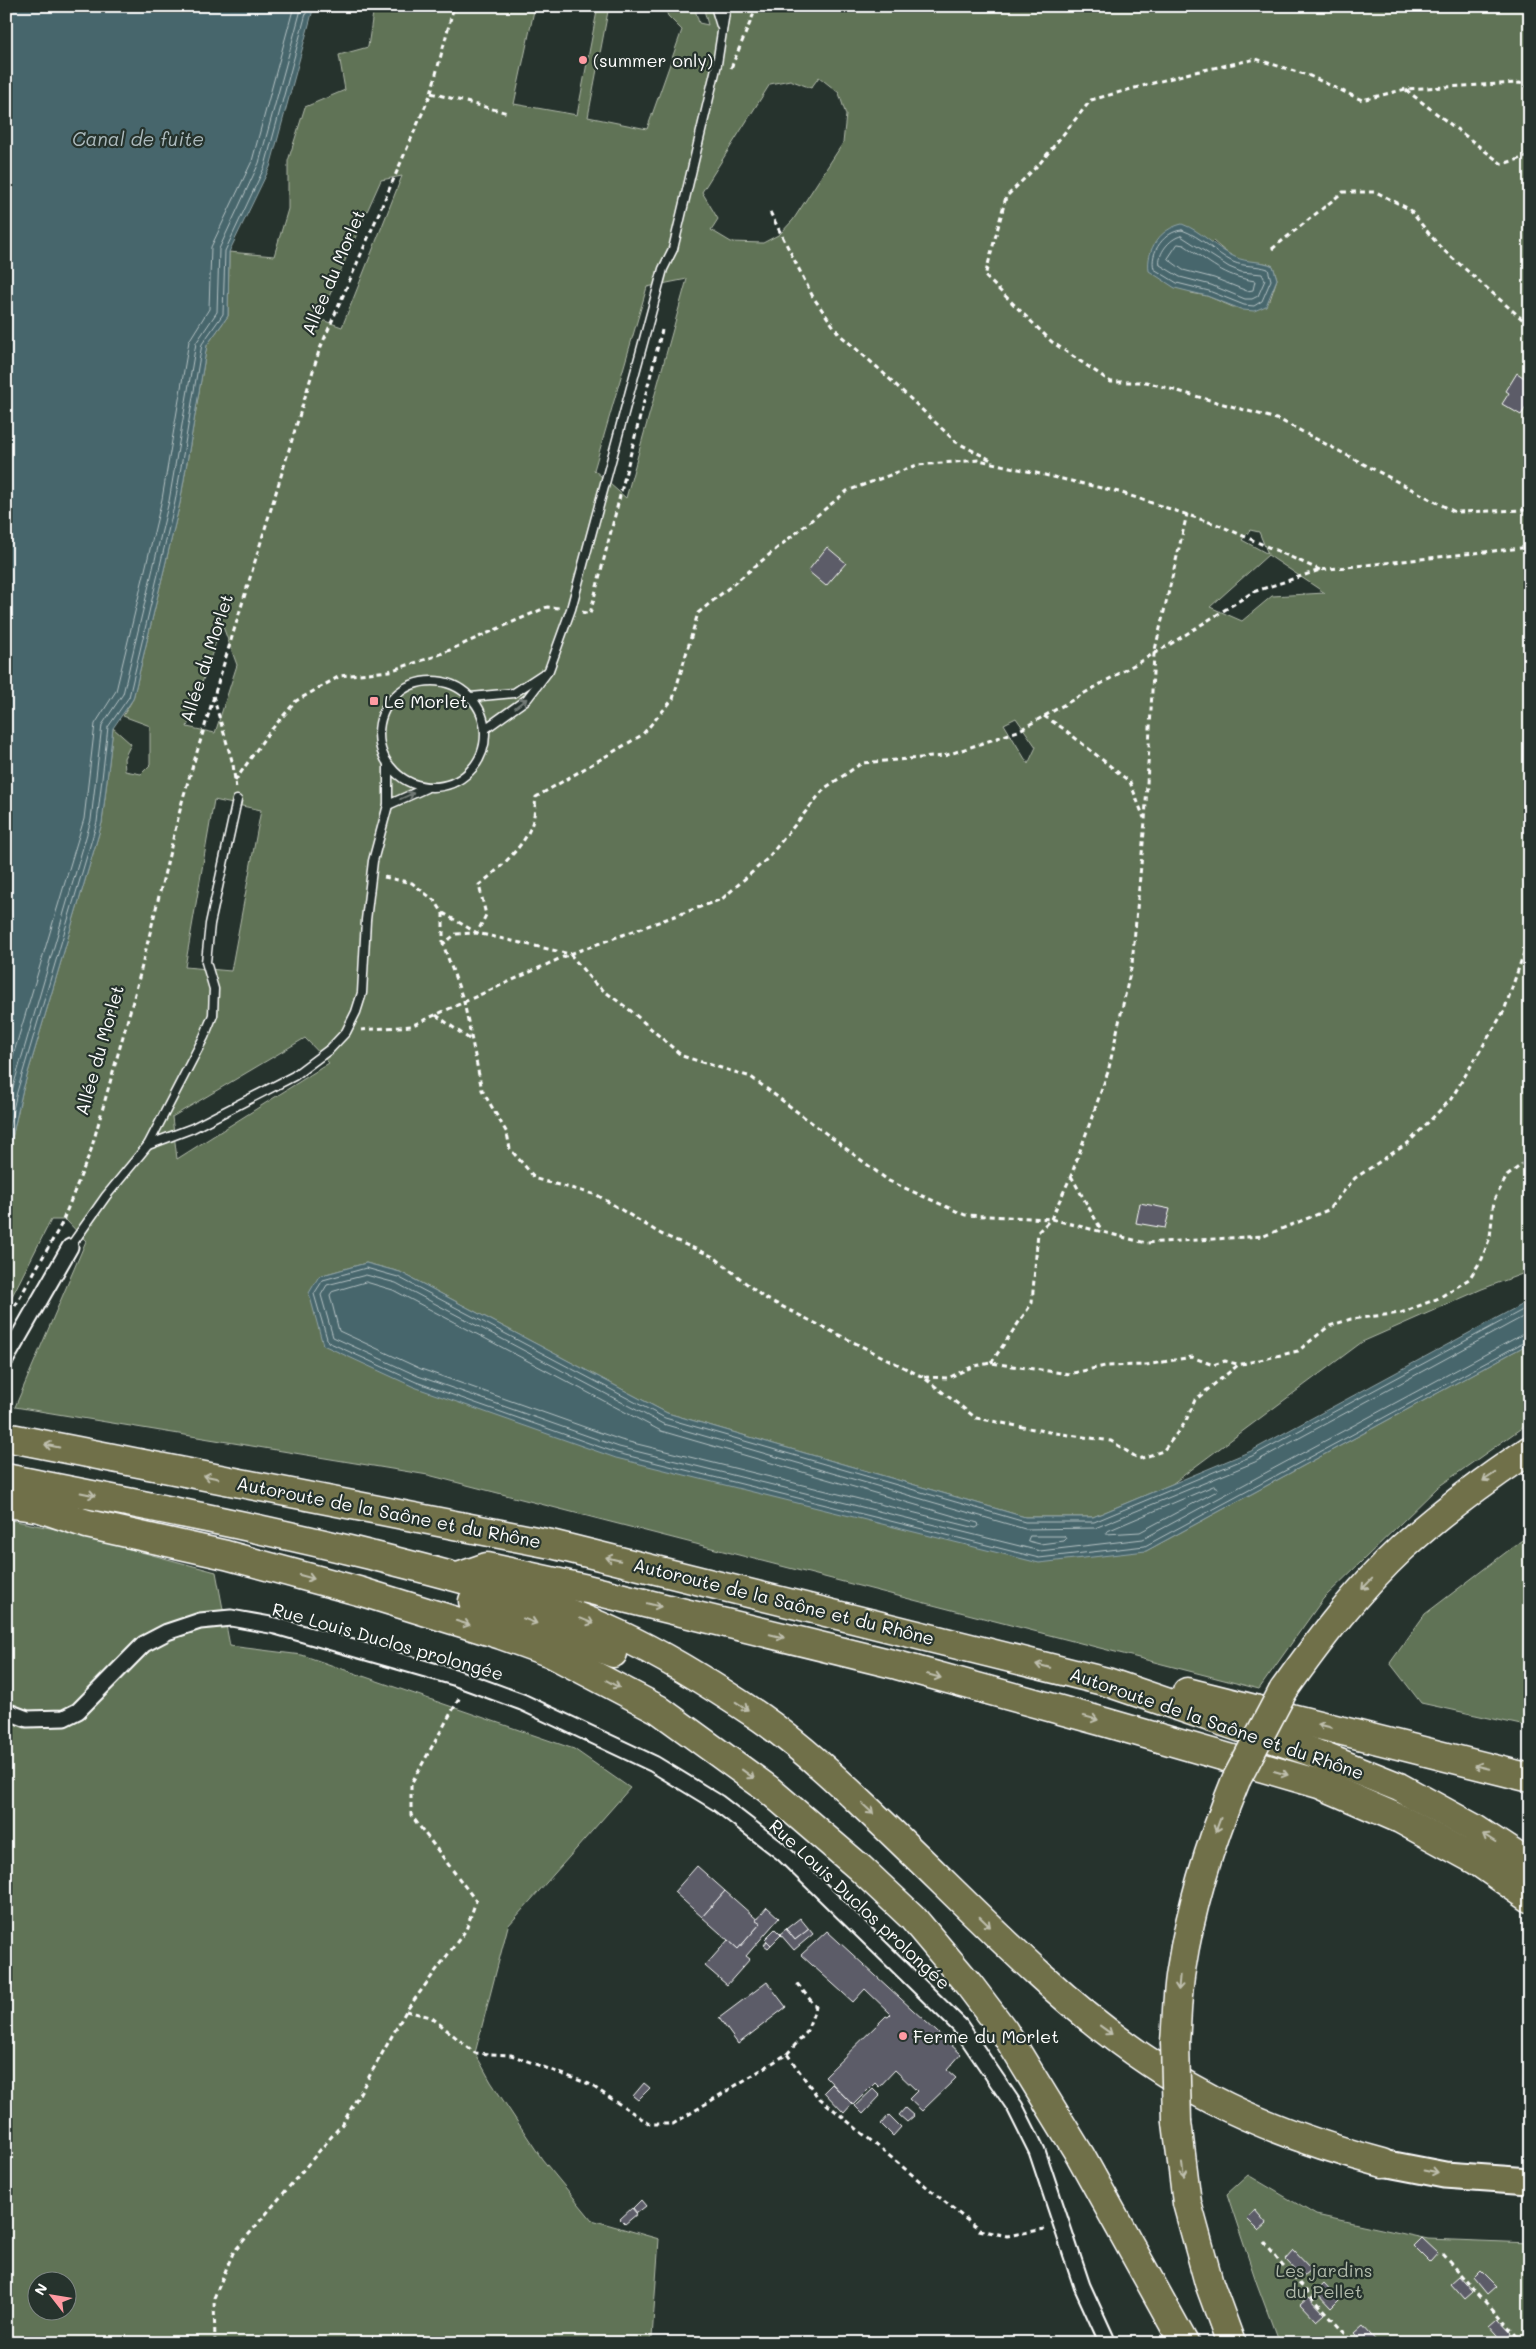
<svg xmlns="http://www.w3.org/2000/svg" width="1536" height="2349" font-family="Mali,sans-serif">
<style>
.green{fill:#607356;stroke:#b0b9aa;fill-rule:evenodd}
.water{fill:#46666c;stroke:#90a3a7}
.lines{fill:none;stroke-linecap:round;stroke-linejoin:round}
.shore{stroke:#b5c2c4;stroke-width:1}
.building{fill:#5c5c68;stroke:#fff}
.service-casing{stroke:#fff;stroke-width:11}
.minor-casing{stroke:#fff;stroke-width:19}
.trunk-casing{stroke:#fff;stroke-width:29}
.motorway-casing{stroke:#fff;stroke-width:31}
.path{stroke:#fff;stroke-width:3;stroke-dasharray:5 4;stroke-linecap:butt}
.service{stroke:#26332d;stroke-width:8}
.minor{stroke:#26332d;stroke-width:15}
.trunk{stroke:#70704a;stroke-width:25}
.motorway{stroke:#70704a;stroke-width:28}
.motorway-bridge-casing{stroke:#fff;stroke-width:31;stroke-linecap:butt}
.motorway-bridge{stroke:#70704a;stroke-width:28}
.oneway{stroke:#727a76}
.oneway2{stroke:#bfbfae}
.poi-dot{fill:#ff9aa2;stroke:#26332d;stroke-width:2}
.labels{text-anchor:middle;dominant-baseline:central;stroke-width:4.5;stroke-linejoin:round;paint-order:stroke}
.poi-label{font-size:18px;fill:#fff;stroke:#26332d;text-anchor:start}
.street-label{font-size:18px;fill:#fff;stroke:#26332d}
.park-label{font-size:18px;fill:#b0b9aa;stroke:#26332d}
.water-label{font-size:19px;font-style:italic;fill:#acbabd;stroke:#26332d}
</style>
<rect width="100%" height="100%" fill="#26332d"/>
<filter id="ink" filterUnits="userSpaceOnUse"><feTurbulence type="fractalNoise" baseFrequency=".02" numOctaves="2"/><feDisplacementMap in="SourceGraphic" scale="10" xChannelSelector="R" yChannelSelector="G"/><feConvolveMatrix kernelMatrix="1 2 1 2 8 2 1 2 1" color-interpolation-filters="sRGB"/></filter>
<g filter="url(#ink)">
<g class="green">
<path d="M374 6H535L514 104 577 115 598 6H609L588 117 647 129 682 30 668 16 664 6H694L699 23 708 25 703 6H1530V1271L1482 1289 1362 1342 1172 1484 1093 1517H1025L667 1413 400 1272 366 1263 319 1276 323 1345 1146 1551 1530 1343V1422L1438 1487 1323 1599 1259 1689 428 1475 15 1407 86 1241 66 1220H51L6 1308V1165L22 1093 102 823 113 728 131 744 124 758 125 771 141 774 150 765V726L123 716 133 699 180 503 207 345 228 316 229 252 274 256 288 209V161L305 107 345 90 339 55 368 47ZM819 77 839 93 846 115 843 143 793 220 780 234 763 243 731 242 711 230 718 219 702 192 770 84 790 80 811 88ZM402 176 342 327 319 319 381 180ZM1213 241C1222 249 1232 258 1244 261 1254 263 1264 261 1273 266L1277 279 1270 300 1233 307 1207 296 1191 293ZM687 279 626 498 594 470 647 287ZM1250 530 1259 532 1268 554 1242 540ZM1268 555 1325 593 1272 596 1242 621 1210 607ZM222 624 237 665 215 733 187 727ZM1016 718 1036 747 1028 764 1004 724ZM214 800 261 810 231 971 185 967ZM305 1038 329 1063 177 1159 172 1117Z"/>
<path d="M6 1519 55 1529 216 1572 230 1646 302 1655 574 1749 630 1788 508 1926 475 2053 491 2082 542 2159 592 2220 659 2239 652 2338 646 2343H6ZM38 2282H68V2312H38Z"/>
<path d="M1530 1534V1727L1421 1703 1390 1663 1425 1614Z"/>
<path d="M1248 2175 1316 2215 1428 2239 1530 2243V2343H1279L1257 2284 1227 2194Z"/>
</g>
<g class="water">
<path d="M6 6H314L270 167 229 252 228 316 207 345 180 503 133 699 113 728 102 823 22 1093 6 1165Z"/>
<path d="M1182 224C1202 231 1216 249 1235 257 1247 263 1261 260 1273 266L1277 279 1266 306 1254 311 1243 310 1207 296 1175 288 1149 271C1146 249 1160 229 1182 224Z"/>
<path d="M366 1263 400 1272 667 1413 1025 1517H1093L1251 1451 1530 1300V1343L1146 1551 1039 1563 616 1458 414 1387 323 1345 309 1293 319 1276Z"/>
</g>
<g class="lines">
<g class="shore">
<path d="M1182 230C1202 237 1215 253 1233 262 1244 267 1257 265 1268 269L1271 280 1262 301 1254 306 1244 305 1209 291 1177 283 1154 269C1149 252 1165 231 1182 230Z"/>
<path d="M1181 236 1229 267 1241 272 1262 274 1265 280 1258 296 1252 299H1245L1211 285 1180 277 1160 265C1157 254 1170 238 1181 236Z"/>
<path d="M1178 244 1184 245C1211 263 1223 276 1255 281L1253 290 1247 291 1214 278 1183 270 1168 259Z"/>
<path d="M6 1079 84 819 95 724 116 691 162 499 189 341 209 309 211 247 252 161 294 6"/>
<path d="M6 1111 91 820 102 725 123 694 169 501 196 343 217 312 219 249 259 163 302 6"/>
<path d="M6 1141 17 1092 97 822 108 727 129 697 175 502 202 344 223 314 225 251 265 166 308 6"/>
<path d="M366 1282 393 1290 661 1431 978 1523 979 1526 976 1528 621 1440 421 1369 339 1331 330 1295 332 1292Z"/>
<path d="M1530 1306 1252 1456 1094 1522H1025L665 1418 398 1277 366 1268 323 1280 314 1294 328 1342 416 1382 617 1453 1039 1558 1145 1546 1530 1339"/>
<path d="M1530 1313 1255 1462 1095 1528 1025 1529 663 1424 396 1283 366 1275 327 1285 321 1295 333 1337 418 1376 619 1447 1040 1551 1143 1539 1523 1334 1530 1332"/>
<path d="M1214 1486 1218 1488 1217 1491 1140 1532 1106 1534 1108 1531Z"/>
<path d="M1030 1536H1064L1066 1539 1064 1541 1040 1544 1028 1541Z"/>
</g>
</g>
<g class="building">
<path d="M1517 373 1526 379 1530 373V401L1521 415 1502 404 1509 393 1506 391Z"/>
<path d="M827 547 846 563 826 586 808 571Z"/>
<path d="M1140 1203 1170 1209 1165 1228 1136 1223Z"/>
<path d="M697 1866 725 1891 702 1917 674 1892Z"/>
<path d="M725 1891 761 1923 738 1949 702 1917Z"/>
<path d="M767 1907 779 1918 746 1956 750 1959 727 1985 705 1966 728 1940 738 1949 761 1923 756 1920Z"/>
<path d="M800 1918 809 1929 795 1940 786 1929Z"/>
<path d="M775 1929 781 1935 771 1945 765 1939Z"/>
<path d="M786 1929 795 1940 809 1929 813 1934 794 1950 780 1934Z"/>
<path d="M827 1931 961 2054 947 2070 956 2078 922 2111 909 2099 917 2091 895 2070 879 2087 875 2083 853 2105 825 2076 886 2016 888 2017 891 2014 865 1989 853 2002 801 1955Z"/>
<path d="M767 1941 771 1945 768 1948 764 1945Z"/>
<path d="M767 1982 786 2007 738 2044 719 2018Z"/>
<path d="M644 2083 650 2088 638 2100 633 2096Z"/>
<path d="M832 2084 852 2104 844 2113 824 2092Z"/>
<path d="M873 2089 880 2096 863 2114 855 2106Z"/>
<path d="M905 2108 914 2116 907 2122 899 2115Z"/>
<path d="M889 2115 901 2127 893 2136 881 2124Z"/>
<path d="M641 2200 646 2206 637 2213 633 2208Z"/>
<path d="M632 2208 637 2214 625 2224 620 2219Z"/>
<path d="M1255 2210 1267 2224 1259 2231 1247 2219Z"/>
<path d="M1422 2238 1438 2253 1430 2262 1414 2246Z"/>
<path d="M1294 2251 1311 2269 1302 2277 1286 2260Z"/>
<path d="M1480 2271 1496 2287 1487 2295 1473 2278Z"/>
<path d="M1459 2276 1473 2292 1465 2299 1451 2283Z"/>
<path d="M1324 2284 1339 2300 1331 2308 1316 2292Z"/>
<path d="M1309 2297 1325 2314 1317 2321 1301 2304Z"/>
<path d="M1497 2318 1512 2334 1504 2342 1489 2325Z"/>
<path d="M1363 2326 1378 2343H1364L1355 2333Z"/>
</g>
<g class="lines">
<defs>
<g id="service">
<path d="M715 6 721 26"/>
<circle cx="432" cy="734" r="53"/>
<path d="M471 697 514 693 543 674"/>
<path d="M485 729 527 699 549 670 571 609 663 269 673 249 717 64 726 6"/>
<path d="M388 805 426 788"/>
<path d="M148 1145 204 1037 213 1015 214 989 206 962 210 924 237 800"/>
<path d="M70 1247 106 1196 148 1145 193 1128 294 1076 330 1049 346 1032 356 1012 362 993 366 920 373 861 388 805V765"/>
</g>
<g id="minor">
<path d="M6 1359 70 1247"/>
<path d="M6 1711 27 1719 64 1718 78 1711 144 1644 167 1632 200 1621 231 1618 276 1626 454 1677 522 1702 654 1764 718 1803 783 1853 960 2026 1015 2107 1037 2151 1082 2286 1108 2343"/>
</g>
<path id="trunk" d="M1383 2163 1445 2175 1530 2181"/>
<g id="motorway">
<path d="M6 1437 551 1544 1107 1682 1309 1751 1399 1787 1472 1827 1530 1865"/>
<path d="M6 1478C128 1502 249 1525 370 1555 454 1576 539 1597 618 1634 668 1657 715 1687 761 1718 798 1744 831 1774 863 1805 923 1861 980 1920 1040 1975 1091 2022 1151 2068 1213 2100 1267 2128 1324 2147 1383 2163"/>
<path d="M6 1503 40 1508 87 1524 226 1555 362 1592 501 1635 551 1653 658 1709 768 1789 860 1868 912 1917 970 1986 1004 2031 1080 2155 1184 2343"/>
<path d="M458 1577 487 1567 587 1589 897 1665 1104 1722 1319 1784 1400 1819 1477 1861 1530 1898"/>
<path d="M473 1601 613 1653"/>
<path d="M1283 1691C1319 1640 1357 1590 1403 1547 1443 1511 1485 1480 1530 1450"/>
<path d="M1187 1692 1530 1778"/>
<path d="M1175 2042C1177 2018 1177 1993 1181 1970 1191 1904 1211 1841 1236 1780"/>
<path d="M1177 2122 1187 2203 1209 2283 1231 2343"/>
</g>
</defs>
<use href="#service" class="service-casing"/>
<use href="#minor" class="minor-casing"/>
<use href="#trunk" class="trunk-casing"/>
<use href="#motorway" class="motorway-casing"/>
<g class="path">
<path d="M731 68 757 6"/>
<path d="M1530 88 1520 83 1406 89 1362 100 1310 76 1256 59 1190 73 1091 100 1040 163 1006 197 985 276 1052 342 1111 382H1146L1280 420 1455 512 1530 510"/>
<path d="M1406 90 1502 164 1530 156"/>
<path d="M431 93 508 113"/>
<path d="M770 212 813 297 839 334 878 368 956 442 993 461"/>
<path d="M1272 249 1343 192H1376L1409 209 1440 247 1530 326"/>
<path d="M1320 570 1221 526 1119 492 979 460 917 465 847 491 698 613 673 699 642 735 536 797C535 804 535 813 533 820 527 845 498 870 479 885L486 915 477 933 456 934 443 944 464 1002 482 1090 507 1133 510 1149 536 1179 597 1195 661 1234 714 1257 763 1297 923 1377 976 1418 1049 1432 1111 1441 1139 1459 1163 1451 1185 1423 1195 1400 1238 1365 1298 1351 1329 1326 1351 1319 1401 1313 1439 1298 1469 1279 1482 1259 1490 1237 1494 1200 1507 1176 1530 1158"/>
<path d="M582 612 590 614 662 330"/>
<path d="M213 696 233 764 236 789"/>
<path d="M1044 716 1064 729 1130 782 1144 818"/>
<path d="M235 781 266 736 296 701 340 676 389 671 436 656 547 607 559 608"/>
<path d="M384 877 412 883 435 901 443 913 477 933 570 954 595 984 631 1011 682 1056 751 1077 889 1181 965 1215 1051 1219 1146 1243 1264 1236 1328 1210 1355 1178 1408 1143 1451 1099 1504 1011 1530 935"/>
<path d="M443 913V943"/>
<path d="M436 1015 472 1041"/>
<path d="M361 1030 411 1026 570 954 722 899 767 859 825 788 862 763 944 756 1018 731 1169 645 1253 592 1320 570 1530 547"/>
<path d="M1071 1176 1102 1231"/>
<path d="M15 1306 61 1225 91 1150 136 990 183 798 319 351 431 93 454 6"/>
<path d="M991 1363 1032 1303 1038 1232 1051 1219 1071 1176 1108 1072 1132 964 1145 821 1154 654 1187 514"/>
<path d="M924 1377 948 1378 974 1366 991 1363 1069 1374 1105 1366 1146 1365 1192 1357 1213 1365 1225 1361 1237 1364"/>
<path d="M406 2011 431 2017 475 2053 511 2055 589 2084 650 2124H673L787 2054 817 2096 979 2230 1007 2236 1045 2229"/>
<path d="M787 2054 806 2033 816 2007 795 1981"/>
<path d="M1264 2242 1282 2265 1355 2343"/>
<path d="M1442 2254 1522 2343"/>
<path d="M215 2343 214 2298 233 2253 343 2123 406 2011 466 1930 476 1901 411 1815V1784L460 1697"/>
</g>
<use href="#service" class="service"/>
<use href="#minor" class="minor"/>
<use href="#trunk" class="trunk"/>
<use href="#motorway" class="motorway"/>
<defs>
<g id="motorway-bridge">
<path d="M1236 1780 1283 1691"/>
<path d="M1175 2042 1177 2122"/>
</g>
</defs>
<use href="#motorway-bridge" class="motorway-bridge-casing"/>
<use href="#motorway-bridge" class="motorway-bridge"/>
</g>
<defs><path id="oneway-shaft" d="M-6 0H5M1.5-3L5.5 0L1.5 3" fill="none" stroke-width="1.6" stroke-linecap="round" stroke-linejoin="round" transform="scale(1.25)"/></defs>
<g class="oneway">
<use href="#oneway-shaft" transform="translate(521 703) rotate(-38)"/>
<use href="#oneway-shaft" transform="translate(407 796) rotate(-24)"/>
</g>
<g class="oneway2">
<use href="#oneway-shaft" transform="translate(52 1446) rotate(-169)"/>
<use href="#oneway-shaft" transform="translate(211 1477) rotate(-169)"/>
<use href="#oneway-shaft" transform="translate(1489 1477) rotate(146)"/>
<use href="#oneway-shaft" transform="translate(88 1494) rotate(11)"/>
<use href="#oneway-shaft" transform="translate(613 1559) rotate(-166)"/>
<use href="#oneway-shaft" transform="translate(307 1577) rotate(15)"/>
<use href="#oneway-shaft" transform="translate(1367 1584) rotate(134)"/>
<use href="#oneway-shaft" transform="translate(654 1605) rotate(14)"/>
<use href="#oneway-shaft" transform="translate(530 1621) rotate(20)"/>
<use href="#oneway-shaft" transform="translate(587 1621) rotate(22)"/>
<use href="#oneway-shaft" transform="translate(463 1623) rotate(17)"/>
<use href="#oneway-shaft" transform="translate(777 1636) rotate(14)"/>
<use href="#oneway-shaft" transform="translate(1043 1666) rotate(-166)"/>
<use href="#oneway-shaft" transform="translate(934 1676) rotate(15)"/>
<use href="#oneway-shaft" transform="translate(613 1684) rotate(29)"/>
<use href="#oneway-shaft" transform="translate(742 1706) rotate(33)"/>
<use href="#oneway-shaft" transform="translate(1091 1718) rotate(15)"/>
<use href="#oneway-shaft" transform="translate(1325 1726) rotate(-166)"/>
<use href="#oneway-shaft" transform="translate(1482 1767) rotate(-166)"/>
<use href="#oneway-shaft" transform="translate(1281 1773) rotate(16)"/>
<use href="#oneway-shaft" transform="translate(748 1774) rotate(36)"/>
<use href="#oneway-shaft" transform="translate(868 1809) rotate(43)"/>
<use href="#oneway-shaft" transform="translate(1218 1825) rotate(110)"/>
<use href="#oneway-shaft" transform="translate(1489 1838) rotate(-148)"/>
<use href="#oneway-shaft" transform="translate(985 1922) rotate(44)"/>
<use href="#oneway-shaft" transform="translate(1179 1983) rotate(95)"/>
<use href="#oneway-shaft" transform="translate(1106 2030) rotate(36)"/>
<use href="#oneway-shaft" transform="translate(1183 2170) rotate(82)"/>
<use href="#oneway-shaft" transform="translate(1431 2172) rotate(11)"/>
</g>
</g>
<g class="poi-dot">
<circle cx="583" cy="60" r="5"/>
<rect x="369" y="696" width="10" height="10" rx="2.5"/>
<circle cx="903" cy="2036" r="5"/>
</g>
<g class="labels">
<g class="poi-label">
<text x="593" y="60">(summer only)</text>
<text x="384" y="701">Le Morlet</text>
<text x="913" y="2036">Ferme du Morlet</text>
</g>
<g class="street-label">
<text transform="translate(333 272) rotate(-67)">Allée du Morlet</text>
<text transform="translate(206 658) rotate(-72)">Allée du Morlet</text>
<text transform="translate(99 1050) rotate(-74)">Allée du Morlet</text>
<text transform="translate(389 1512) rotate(11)">Autoroute de la Saône et du Rhône</text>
<text transform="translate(784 1601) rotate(14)">Autoroute de la Saône et du Rhône</text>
<text transform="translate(388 1641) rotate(16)">Rue Louis Duclos prolongée</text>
<text transform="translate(1217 1723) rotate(19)">Autoroute de la Saône et du Rhône</text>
<text transform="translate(860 1904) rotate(43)">Rue Louis Duclos prolongée</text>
</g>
<g class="park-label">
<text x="1324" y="2270">Les jardins<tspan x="1324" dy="21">du Pellet</tspan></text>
</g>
<g class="water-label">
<text x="138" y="138">Canal de fuite</text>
</g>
</g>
<rect width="1536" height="2349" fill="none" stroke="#26332d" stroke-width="25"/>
<rect x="12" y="12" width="1511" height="2324" fill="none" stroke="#fff" stroke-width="2" filter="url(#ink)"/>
<g transform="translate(52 2296) rotate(301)"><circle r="24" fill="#26332d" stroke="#7d8581"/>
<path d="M0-4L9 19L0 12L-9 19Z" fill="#ff9aa2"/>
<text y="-8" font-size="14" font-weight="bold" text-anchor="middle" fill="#ffffff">N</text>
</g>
</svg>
